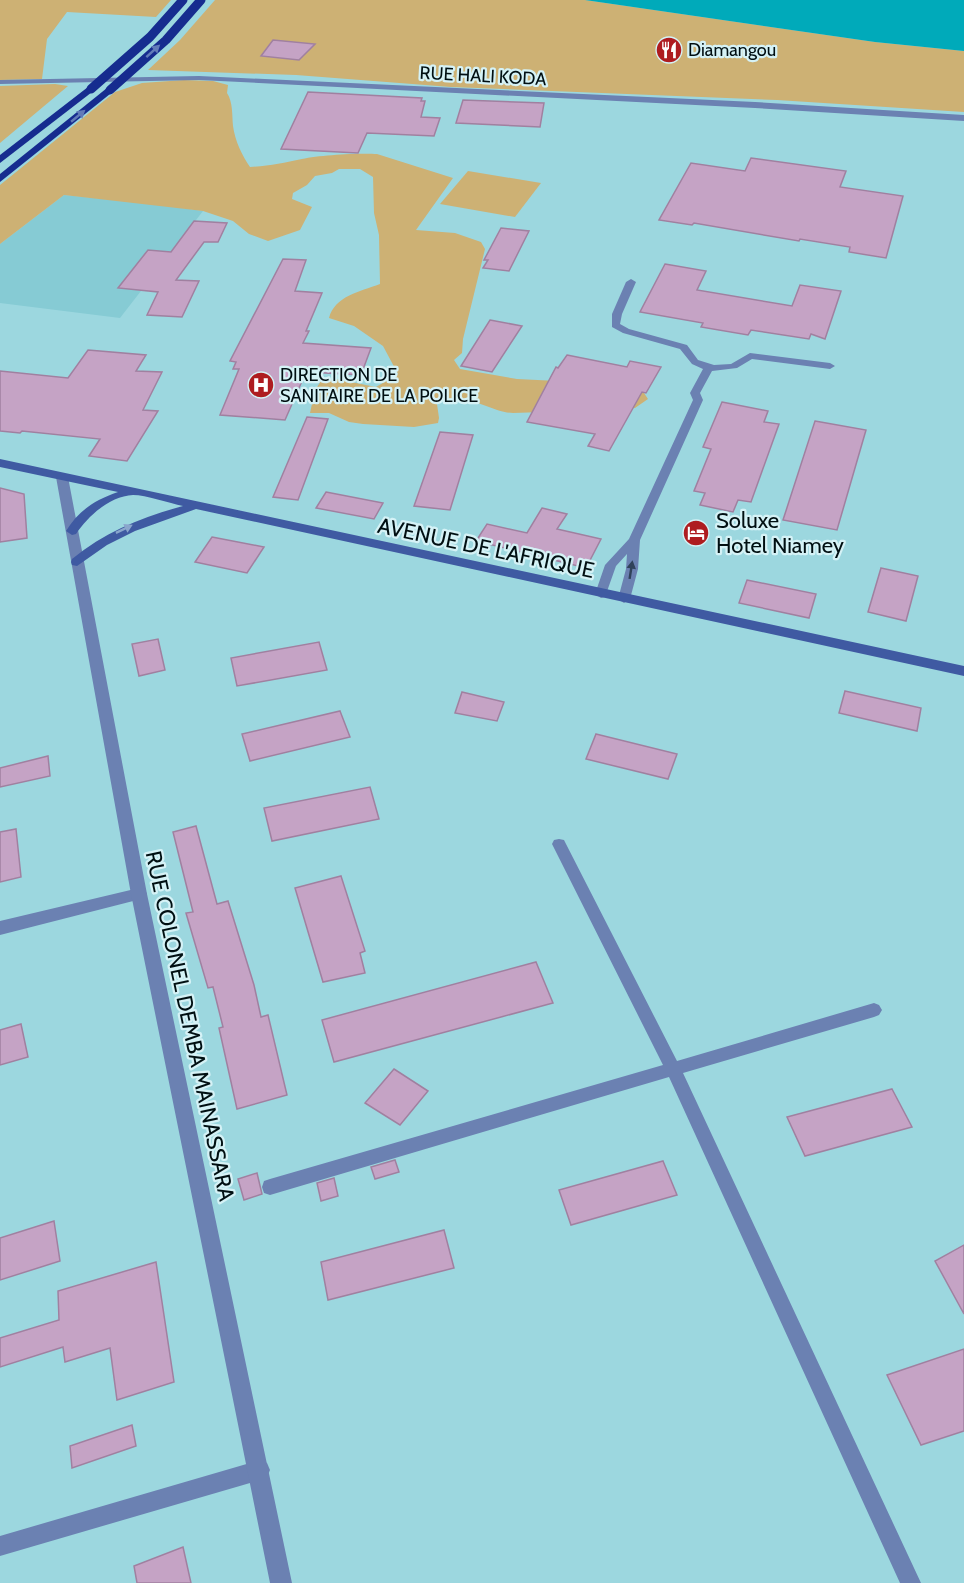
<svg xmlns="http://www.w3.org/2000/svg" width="964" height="1583" font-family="Cabin,sans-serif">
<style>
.built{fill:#86cbd4}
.green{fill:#cdb174}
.water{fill:#00aaba}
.building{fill:#c5a3c5;stroke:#a080a0;stroke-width:1.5}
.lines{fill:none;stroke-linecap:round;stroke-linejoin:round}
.service{fill:#6b81b2;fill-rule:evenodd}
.minor{fill:#6b81b2;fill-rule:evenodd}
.tertiary{fill:#6b81b2;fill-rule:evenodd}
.secondary{fill:#3f5aa2;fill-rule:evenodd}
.trunk{fill:#162c8f;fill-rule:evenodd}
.trunk-bridge{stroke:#162c8f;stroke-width:9}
.oneway{fill:#627bb8}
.oneway2{fill:#8aa6cc}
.oneway3{fill:#30425a}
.labels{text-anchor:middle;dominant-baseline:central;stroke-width:4.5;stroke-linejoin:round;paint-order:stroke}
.far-poi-label{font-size:18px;fill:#000f12;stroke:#d5f2f6;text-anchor:start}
.far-street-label{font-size:18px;fill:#000f12;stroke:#d5f2f6}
.poi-label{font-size:22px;fill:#000f12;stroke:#d5f2f6;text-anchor:start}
.street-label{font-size:22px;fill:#000f12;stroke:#d5f2f6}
</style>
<rect width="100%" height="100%" fill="#9cd7df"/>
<path class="built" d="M64 195 154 204 203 211 120 318 0 303V244Z"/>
<g class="green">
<path d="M0 0H171L156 17 67 12 47 39 42 79 0 80Z"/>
<path d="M215 0H585L875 42 964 51V112L777 100 451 87 296 75 148 70 180 40Z"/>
<path d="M184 80 213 81 228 85 227 93C233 102 232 115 233 126 235 141 242 155 250 167 269 166 284 163 302 159 320 155 358 153 377 154L453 178 416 230 455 233 481 242 485 249 463 339 462 353 454 360 460 369 517 379 578 382 644 393 648 399 635 408C595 409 553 412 513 413 491 413 460 387 437 404L439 418 438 423 414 427 363 424 349 422 329 413H310L315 390 321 381 336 379 376 387 398 374 383 346 354 326 329 318C335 296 359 292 380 284L379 235 374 213 373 177 360 169H339L332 173 315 176 307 185 293 193 292 199 312 207 300 230 268 241 249 234 233 221 203 211 64 195 0 244V185L115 92 142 83Z"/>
<path d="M55 84 68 86 0 143V86Z"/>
<path d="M468 171 541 183 515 217 440 204Z"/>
</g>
<path class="water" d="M585 0H964V51L875 42Z"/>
<g class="building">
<path d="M273 40 315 44 299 60 261 56Z"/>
<path d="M308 92 422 98 421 101H425L421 117 440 118 434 136 367 133 358 153 281 149Z"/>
<path d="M463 100 544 103 540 127 456 123Z"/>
<path d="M751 158 846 171 840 187 903 196 886 258 849 252 850 247 800 239 799 241 694 223 692 225 659 220 691 163 745 171Z"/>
<path d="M194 221 227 223 218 242H204L176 280 199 281 182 317 147 315 158 292 118 288 148 250 171 252Z"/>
<path d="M501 228 529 231 509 271 483 268 488 260H484Z"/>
<path d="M283 259 306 260 295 291 322 293 306 331H309L303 343 371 348 361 375 306 372 285 420 220 415 239 369H233L236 362 230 361Z"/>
<path d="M665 264 706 271 697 290 792 306 800 285 841 291 825 339 811 334 809 339 751 330 748 335 701 327 703 323 640 312Z"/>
<path d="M490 320 522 326 492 372 461 366Z"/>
<path d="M88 350 146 355 136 371 162 372 143 410 158 411 127 461 89 456 100 439 22 431 20 433 0 431V371L68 378Z"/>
<path d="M567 355 627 367 630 361 661 367 646 393 642 392 609 451 588 446 595 434 527 422 556 367 558 368Z"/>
<path d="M722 402 768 411 764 422 779 424 751 502 738 500 733 512 700 505 705 493 694 491 711 449 703 447Z"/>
<path d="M307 417 328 419 298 500 273 497Z"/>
<path d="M815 421 866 430 837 530 783 520Z"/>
<path d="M440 432 473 435 450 510 414 506Z"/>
<path d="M0 488 24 494 27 538 0 542Z"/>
<path d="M326 492 383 503 374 519 316 508Z"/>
<path d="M542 508 567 514 557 529 601 539 586 568 476 541 487 524 527 533Z"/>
<path d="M212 537 264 547 247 573 195 562Z"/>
<path d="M881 568 918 576 906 621 868 612Z"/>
<path d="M747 580 816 594 809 618 739 603Z"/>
<path d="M158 639 165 670 139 676 132 644Z"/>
<path d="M319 642 327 670 237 686 231 658Z"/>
<path d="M845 691 921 708 917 731 839 713Z"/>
<path d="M462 692 504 702 497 721 455 713Z"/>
<path d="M340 711 350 737 250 761 242 734Z"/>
<path d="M596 734 677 754 668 779 586 759Z"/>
<path d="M48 756 50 776 0 787V768Z"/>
<path d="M370 787 379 819 272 841 264 808Z"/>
<path d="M196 826 217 904 228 901 254 985 261 1017 268 1015 287 1095 237 1109 219 1028 223 1027 213 987 208 988 186 913 193 912 173 832Z"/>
<path d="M16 829 21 877 0 882V832Z"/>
<path d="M341 876 365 951 360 953 365 973 323 982 295 888Z"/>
<path d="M536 962 553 1003 334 1062 322 1020Z"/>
<path d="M21 1024 28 1057 0 1065V1030Z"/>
<path d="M394 1069 428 1091 400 1125 365 1103Z"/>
<path d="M892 1089 912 1127 805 1156 787 1117Z"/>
<path d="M395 1160 399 1172 375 1179 371 1167Z"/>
<path d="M663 1161 677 1195 571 1225 559 1190Z"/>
<path d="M257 1173 262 1194 244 1200 238 1179Z"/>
<path d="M334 1178 338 1196 321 1201 317 1183Z"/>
<path d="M54 1221 60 1261 0 1280V1238Z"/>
<path d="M444 1230 454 1268 328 1300 321 1262Z"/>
<path d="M964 1245V1314L935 1261Z"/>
<path d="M156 1262 174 1382 117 1400 110 1348 65 1362 63 1347 0 1367V1338L59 1320 58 1291Z"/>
<path d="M964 1349V1431L921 1445 887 1375Z"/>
<path d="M132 1425 136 1446 72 1468 70 1446Z"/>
<path d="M183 1547 191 1583H137L134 1566Z"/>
</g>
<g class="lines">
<g class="service">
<path d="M631 279 636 282 622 314 620 324 629 329 687 345 698 360 714 365 731 364 750 353 830 363 835 366 830 369 752 359 737 368 712 371 700 393 703 400 640 540 638 569 630 599 624 603 618 599 626 569 627 554 616 566 605 597 601 598 595 594 605 565 629 539 693 400 690 393 703 369 692 364 680 349 623 333 612 327V314L626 282Z"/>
<path d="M559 839 564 840 566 844 677 1061 874 1003 879 1005 882 1010 879 1015 874 1017 683 1073 921 1583H900L669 1077 270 1195 264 1193 262 1187 264 1181 270 1179 663 1065 552 844 554 840Z"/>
<path d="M260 1460 267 1463 270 1470 267 1477 260 1480 0 1556V1536Z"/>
</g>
<g class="minor">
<path d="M199 76 755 102 964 115V121L755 108 199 80 0 84V80Z"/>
<path d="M139 888 145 890 147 894 145 898 0 935V921Z"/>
</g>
<path class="tertiary" d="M62 473 68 477 147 894 292 1583H270L131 894 56 477Z"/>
<path class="secondary" d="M0 459 964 666V676L196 509 135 531 107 545 77 566 72 565 71 562 72 559C105 532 142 517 183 506 169 503 146 495 133 495 110 496 88 516 76 534L72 535 66 531C79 510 95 500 118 492L0 467Z"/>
<g class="trunk">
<path d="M88 87 96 89 0 163V155Z"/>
<path d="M107 88 115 90 0 182V174Z"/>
</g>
<g class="trunk-bridge">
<path d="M91 89 150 37 183 0"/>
<path d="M110 90 166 40 201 0"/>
</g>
</g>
<defs><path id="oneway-solid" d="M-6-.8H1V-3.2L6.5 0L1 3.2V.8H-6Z" transform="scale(1.5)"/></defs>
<g class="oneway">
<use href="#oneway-solid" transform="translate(153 51) rotate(-42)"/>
<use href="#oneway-solid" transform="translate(78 116) rotate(-40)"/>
</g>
<use class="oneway2" href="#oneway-solid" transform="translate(124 529) rotate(-26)"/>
<use class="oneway3" href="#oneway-solid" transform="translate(631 570) rotate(-81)"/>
<defs>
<symbol id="restaurant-disc" viewBox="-11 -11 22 22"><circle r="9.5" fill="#ae1c20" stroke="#d5f2f6"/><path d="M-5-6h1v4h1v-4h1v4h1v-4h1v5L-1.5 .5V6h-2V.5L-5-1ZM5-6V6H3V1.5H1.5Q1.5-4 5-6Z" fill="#fff"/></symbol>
<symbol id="hospital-disc" viewBox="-11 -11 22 22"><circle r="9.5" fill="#ae1c20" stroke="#d5f2f6"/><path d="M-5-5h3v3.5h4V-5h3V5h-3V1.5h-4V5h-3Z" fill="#fff"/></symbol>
<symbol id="hotel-disc" viewBox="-11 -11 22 22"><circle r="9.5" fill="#ae1c20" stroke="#d5f2f6"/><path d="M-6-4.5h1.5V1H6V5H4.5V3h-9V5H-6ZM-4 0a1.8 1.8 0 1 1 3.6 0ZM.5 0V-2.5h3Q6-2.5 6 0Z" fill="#fff"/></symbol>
</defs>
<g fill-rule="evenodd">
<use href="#restaurant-disc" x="654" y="35" width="30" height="30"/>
<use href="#hospital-disc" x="246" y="370" width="30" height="30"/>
<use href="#hotel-disc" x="681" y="518" width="30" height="30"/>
</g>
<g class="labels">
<g class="far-poi-label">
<text x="688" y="50">Diamangou</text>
<text x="280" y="375">DIRECTION DE<tspan x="280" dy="21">SANITAIRE DE LA POLICE</tspan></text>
</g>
<g class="far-street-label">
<text transform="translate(483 76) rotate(3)">RUE HALI KODA</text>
</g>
<g class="poi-label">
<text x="716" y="520">Soluxe<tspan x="716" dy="25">Hotel Niamey</tspan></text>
</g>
<g class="street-label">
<text transform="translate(486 548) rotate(12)">AVENUE DE L'AFRIQUE</text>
<text transform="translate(190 1026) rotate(78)">RUE COLONEL DEMBA MAINASSARA</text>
</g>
</g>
</svg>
